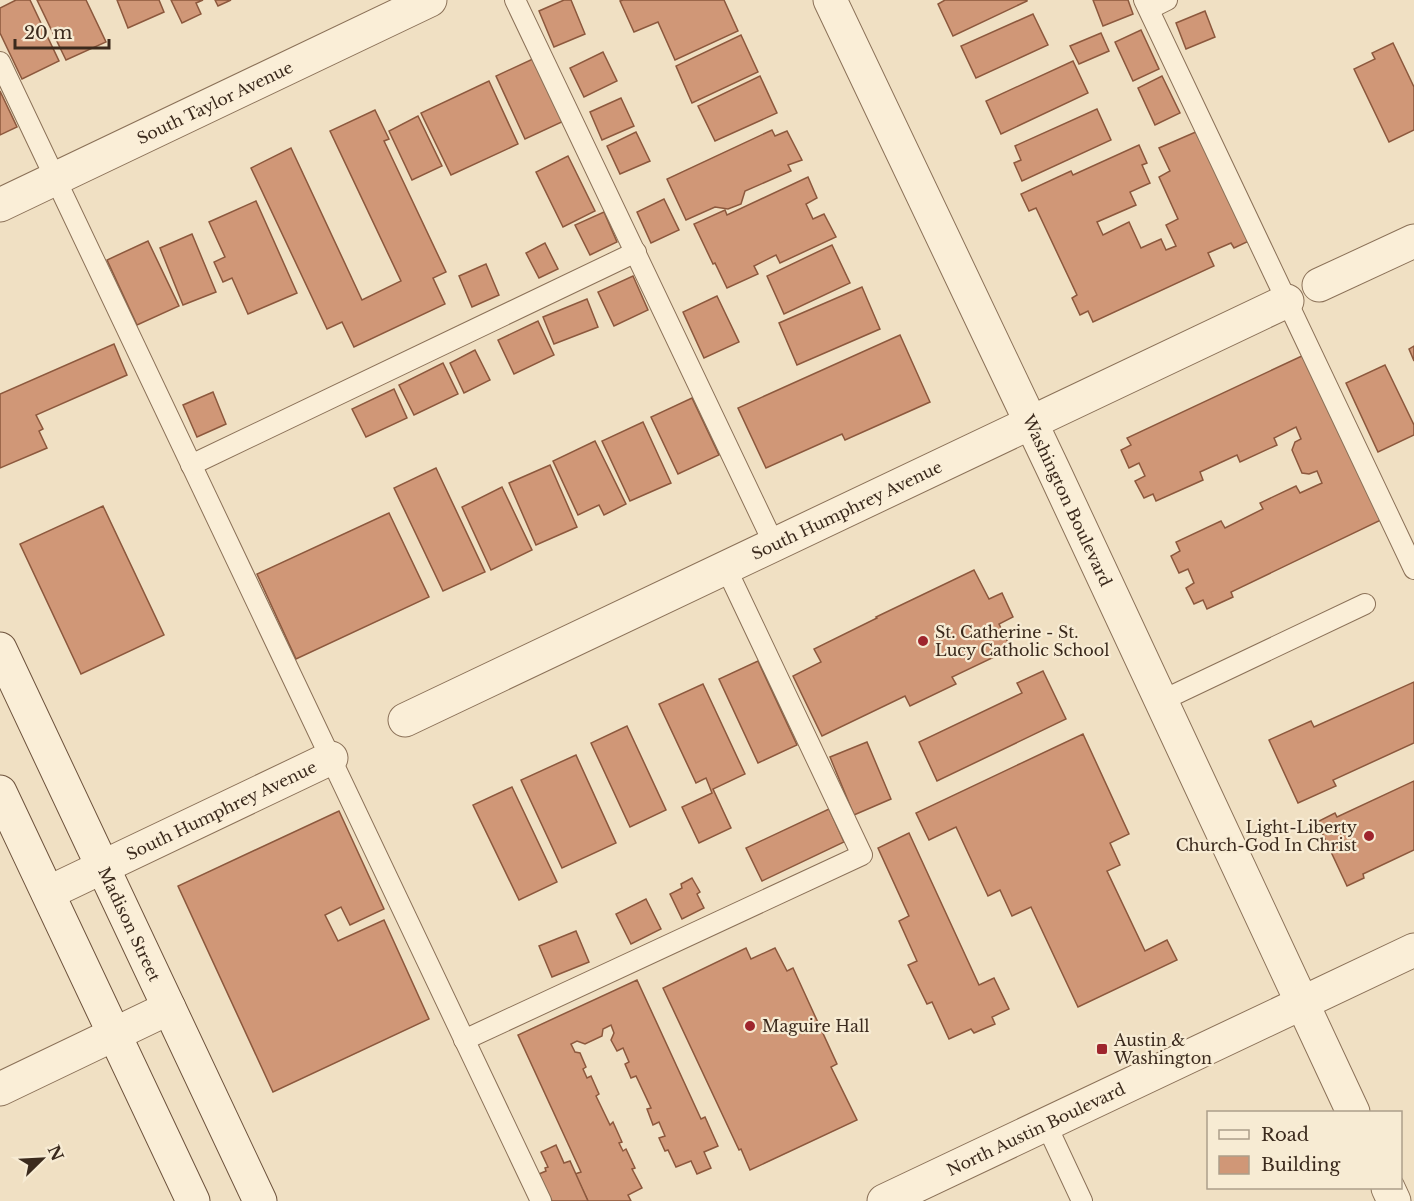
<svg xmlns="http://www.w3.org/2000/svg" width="1414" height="1201" font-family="'Libre Baskerville',serif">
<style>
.building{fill:#d09777;stroke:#8c583d;stroke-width:1.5}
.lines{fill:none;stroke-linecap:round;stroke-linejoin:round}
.service-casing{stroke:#8b7158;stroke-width:22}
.minor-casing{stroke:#8b7158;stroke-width:35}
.tertiary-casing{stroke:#8b7158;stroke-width:35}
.secondary-casing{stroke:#6d523c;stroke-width:35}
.service{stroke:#faeed7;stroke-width:20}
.minor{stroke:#faeed7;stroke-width:33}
.tertiary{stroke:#faeed7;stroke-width:33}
.secondary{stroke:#faeed7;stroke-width:33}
.poi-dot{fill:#9e252d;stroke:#f7ebd3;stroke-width:2}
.labels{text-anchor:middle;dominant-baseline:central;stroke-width:4.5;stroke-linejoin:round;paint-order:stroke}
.street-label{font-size:16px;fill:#3b2a1d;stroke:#f7ebd3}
.poi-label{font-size:16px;fill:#3b2a1d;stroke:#f7ebd3;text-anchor:start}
</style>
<rect width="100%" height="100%" fill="#f0e0c3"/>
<g class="building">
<path d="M16 0H30L59 61 22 79 0 33V8Z"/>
<path d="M37 0H86L106 42 66 60Z"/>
<path d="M117 0H159L164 12 128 28Z"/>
<path d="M171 0H203L196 3 201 14 182 23Z"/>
<path d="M215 0H231L218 6Z"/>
<path d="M564 0H571L585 34 554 47 539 11Z"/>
<path d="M623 0H724L738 31 675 60 658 22 634 32 620 1Z"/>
<path d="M945 0H1027V1L953 36 938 4Z"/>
<path d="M1093 0H1128L1133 14 1103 26Z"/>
<path d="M1205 11 1215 37 1186 49 1176 23Z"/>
<path d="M1033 14 1048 45 976 78 961 46Z"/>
<path d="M1141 30 1159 69 1133 81 1115 42Z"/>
<path d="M1101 33 1109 51 1079 64 1070 46Z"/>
<path d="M741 35 758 72 692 103 676 66Z"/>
<path d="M1393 43 1414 87V130L1389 142 1354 69 1375 59 1372 53Z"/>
<path d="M603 52 617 81 584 97 570 68Z"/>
<path d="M535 58 564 121 525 139 496 76Z"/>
<path d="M1073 61 1088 93 1001 134 986 101Z"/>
<path d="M760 76 777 113 715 141 698 106Z"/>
<path d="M1162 76 1180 113 1155 125 1138 88Z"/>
<path d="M489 81 518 144 451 175 421 113Z"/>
<path d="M0 91 17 127 0 135Z"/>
<path d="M621 98 634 126 602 140 590 112Z"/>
<path d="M1097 109 1111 140 1022 181 1014 163 1021 160 1015 146Z"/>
<path d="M375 110 389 139 384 141 446 272 433 278 445 304 354 347 342 322 327 329 251 168 291 148 362 300 401 281 330 131Z"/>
<path d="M418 116 442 166 412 180 389 131Z"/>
<path d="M772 130 775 136 787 131 802 160 788 165 791 171 745 191 741 204 728 209 715 207 686 220 667 179Z"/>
<path d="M1198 131 1249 241 1234 248 1231 243 1208 253 1214 266 1093 322 1088 311 1080 315 1072 298 1077 295 1036 208 1029 211 1021 194 1071 171 1073 175 1139 145 1147 163 1142 165 1150 183 1130 192 1136 205 1097 222 1103 235 1129 222 1141 248 1161 239 1166 250 1176 246 1166 225 1178 219 1159 177 1170 171 1159 148Z"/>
<path d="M636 132 650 161 620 174 607 146Z"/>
<path d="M568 156 595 211 563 227 536 172Z"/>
<path d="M808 177 817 198 806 204 813 219 824 214 836 237 780 263 776 255 754 266 758 274 727 288 715 263 713 264 694 224 725 210 727 215Z"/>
<path d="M664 199 679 230 651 243 637 212Z"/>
<path d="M256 201 297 293 248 314 232 278 223 282 214 262 225 257 209 222Z"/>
<path d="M604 212 617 242 590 255 575 225Z"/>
<path d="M192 234 216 292 183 305 160 248Z"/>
<path d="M148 241 179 306 137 325 107 260Z"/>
<path d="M545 243 558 269 539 278 526 253Z"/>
<path d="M832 245 850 283 784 314 767 276Z"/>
<path d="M486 264 499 295 472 307 459 276Z"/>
<path d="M633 276 648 310 614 326 598 292Z"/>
<path d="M862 287 880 329 797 365 779 323Z"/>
<path d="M717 296 739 342 704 358 683 312Z"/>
<path d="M587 299 598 327 554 344 543 317Z"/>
<path d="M538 321 554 355 514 374 498 340Z"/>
<path d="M900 335 930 402 845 440 842 434 766 468 738 408Z"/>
<path d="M114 344 127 375 36 415 43 429 39 431 47 448 0 468V394Z"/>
<path d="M1414 346V361L1409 349Z"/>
<path d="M475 350 490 380 464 393 450 363Z"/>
<path d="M1304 355 1381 520 1231 592 1233 597 1207 609 1203 600 1194 604 1186 588 1194 583 1188 569 1179 573 1171 556 1180 551 1176 542 1221 521 1225 528 1263 509 1260 503 1296 486 1300 493 1322 483 1317 471 1309 474 1302 473 1292 450 1295 442 1301 439 1296 427 1274 438 1277 445 1240 462 1237 455 1200 472 1203 480 1156 501 1153 494 1144 498 1135 481 1145 476 1139 463 1129 468 1121 450 1131 445 1127 438Z"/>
<path d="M443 363 458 394 414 415 399 385Z"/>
<path d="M1385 365 1414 425V435L1378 452 1346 383Z"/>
<path d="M394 389 407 418 366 437 352 409Z"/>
<path d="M213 392 226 424 197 437 183 405Z"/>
<path d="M692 398 719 455 678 474 651 417Z"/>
<path d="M643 422 671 483 630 501 602 441Z"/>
<path d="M595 441 626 504 604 515 599 505 578 515 553 461Z"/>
<path d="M550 465 577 527 536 545 509 483Z"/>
<path d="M436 468 485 572 443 591 394 488Z"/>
<path d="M502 487 532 550 491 570 462 507Z"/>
<path d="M103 506 164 635 81 674 20 544Z"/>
<path d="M389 513 429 597 296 659 257 574Z"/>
<path d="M974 570 989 599 1002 593 1013 617 999 624 1011 649 952 677 956 684 910 706 905 696 822 736 793 676 821 662 814 649 877 618 876 617Z"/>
<path d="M758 661 797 745 758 763 719 679Z"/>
<path d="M1043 671 1066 719 937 781 919 742 1022 693 1017 683Z"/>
<path d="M1414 682V743L1333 780 1336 786 1298 803 1269 740 1311 721 1314 727Z"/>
<path d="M703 684 745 774 713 789 731 828 699 843 682 807 712 793 706 778 696 783 659 704Z"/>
<path d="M627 726 666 810 630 827 591 743Z"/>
<path d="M1083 734 1129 834 1110 843 1120 865 1107 871 1145 951 1167 940 1177 960 1078 1007 1031 907 1012 916 1000 890 988 896 956 827 929 840 916 813Z"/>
<path d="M867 742 891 799 854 815 830 757Z"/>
<path d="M576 755 616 843 562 868 521 780Z"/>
<path d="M1414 781V850L1363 874 1364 878 1347 886 1317 822 1335 813 1337 817Z"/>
<path d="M512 787 557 882 519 900 473 805Z"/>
<path d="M829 809 844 842 762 881 746 848Z"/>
<path d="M339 811 384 909 350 925 341 907 325 915 338 941 384 920 429 1019 273 1092 178 886Z"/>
<path d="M909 833 979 985 994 978 1009 1009 992 1017 995 1024 974 1033 971 1029 949 1039 932 1002 927 1004 908 965 917 961 899 921 909 916 878 848Z"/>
<path d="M692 878 700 892 697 894 704 908 682 919 670 894 682 888 681 884Z"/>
<path d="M646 899 661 929 631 944 616 914Z"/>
<path d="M576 931 589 962 552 977 539 946Z"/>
<path d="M746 948 751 959 775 948 787 971 793 968 837 1064 831 1067 857 1120 750 1170 741 1149 739 1150 663 988Z"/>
<path d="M637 980 701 1119 705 1117 718 1146 704 1152 711 1168 697 1174 691 1161 676 1167 668 1150 665 1151 659 1138 665 1136 659 1122 653 1125 647 1109 651 1108 636 1076 631 1078 625 1064 629 1062 623 1048 617 1051 611 1040 614 1033 611 1025 603 1029 602 1036 585 1044 577 1041 571 1044 575 1052 580 1053 586 1067 583 1069 587 1078 591 1076 599 1094 596 1096 610 1125 613 1122 622 1142 619 1143 623 1151 626 1149 635 1168 632 1169 642 1188 628 1195 631 1201H588L575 1174 581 1172 518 1035Z"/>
<path d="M556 1145 564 1163 570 1161 588 1201H552L539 1174 546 1171 545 1168 548 1167 541 1152Z"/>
</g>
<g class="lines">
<defs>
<g id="service">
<path d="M515 0 774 544"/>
<path d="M1144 0 1414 569"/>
<path d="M1149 9 1167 0"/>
<path d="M0 62 541 1201"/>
<path d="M191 465 636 252"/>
<path d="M1161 701 1365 604"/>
<path d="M464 1040 862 855 726 568"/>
<path d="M1046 1124 1082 1201"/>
</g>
<g id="minor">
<path id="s1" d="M0 205 430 0"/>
<path d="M1319 285 1414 241"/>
<path id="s2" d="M405 720 1287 301"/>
<path id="s3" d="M48 893 331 758"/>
<path d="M0 1089 169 1008"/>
</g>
<g id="tertiary">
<path id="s4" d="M830 0 1053 469 1353 1112"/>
<path d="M1388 1188 1394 1201"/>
<path id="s5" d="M884 1201 1414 950"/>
</g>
<g id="secondary">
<path id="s6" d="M0 649 260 1201"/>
<path d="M0 792 193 1201"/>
</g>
</defs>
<use href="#service" class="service-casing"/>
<use href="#minor" class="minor-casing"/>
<use href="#tertiary" class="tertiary-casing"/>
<use href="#secondary" class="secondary-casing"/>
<use href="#service" class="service"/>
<use href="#minor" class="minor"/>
<use href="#tertiary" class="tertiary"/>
<use href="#secondary" class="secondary"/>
</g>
<g class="poi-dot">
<circle cx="923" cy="641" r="6"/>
<circle cx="1369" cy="836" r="6"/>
<circle cx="750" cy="1026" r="6"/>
<rect x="1096" y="1043" width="12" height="12" rx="3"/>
</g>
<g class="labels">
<g class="street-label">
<text stroke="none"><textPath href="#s1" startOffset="238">South Taylor Avenue</textPath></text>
<text stroke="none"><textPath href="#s4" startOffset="554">Washington Boulevard</textPath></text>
<text stroke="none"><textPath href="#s2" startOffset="489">South Humphrey Avenue</textPath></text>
<text stroke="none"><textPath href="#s3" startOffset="192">South Humphrey Avenue</textPath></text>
<text stroke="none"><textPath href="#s6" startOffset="304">Madison Street</textPath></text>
<text stroke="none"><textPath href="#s5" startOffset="168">North Austin Boulevard</textPath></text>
</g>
<g class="poi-label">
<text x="935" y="632">St. Catherine - St.<tspan x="935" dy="18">Lucy Catholic School</tspan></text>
<text x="1357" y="827" text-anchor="end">Light-Liberty<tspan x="1357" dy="18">Church-God In Christ</tspan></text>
<text x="762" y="1026">Maguire Hall</text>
<text x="1114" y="1040">Austin &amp;<tspan x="1114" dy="18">Washington</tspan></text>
</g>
</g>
<rect x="1207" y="1111" width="195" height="78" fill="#f7ebd3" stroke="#ac9e8a" stroke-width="1.5"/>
<rect x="1219" y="1130" width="30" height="9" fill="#faeed7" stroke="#ac9e8a" stroke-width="1.5"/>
<text x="1261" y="1141" font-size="18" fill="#3b2a1d">Road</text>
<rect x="1219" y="1156" width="30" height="18" fill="#d09777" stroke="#ac9e8a" stroke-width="1.5"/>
<text x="1261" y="1171" font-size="18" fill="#3b2a1d">Building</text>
<g transform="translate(42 1159) rotate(66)" stroke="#f7ebd3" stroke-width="4.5" paint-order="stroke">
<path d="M0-4.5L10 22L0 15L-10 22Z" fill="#3b2a1d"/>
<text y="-9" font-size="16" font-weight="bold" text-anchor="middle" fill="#3b2a1d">N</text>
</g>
<path d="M15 39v9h94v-9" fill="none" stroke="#3b2a1d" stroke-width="3"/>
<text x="24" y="39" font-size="18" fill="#3b2a1d" stroke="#f7ebd3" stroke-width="4.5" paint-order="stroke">20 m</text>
</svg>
